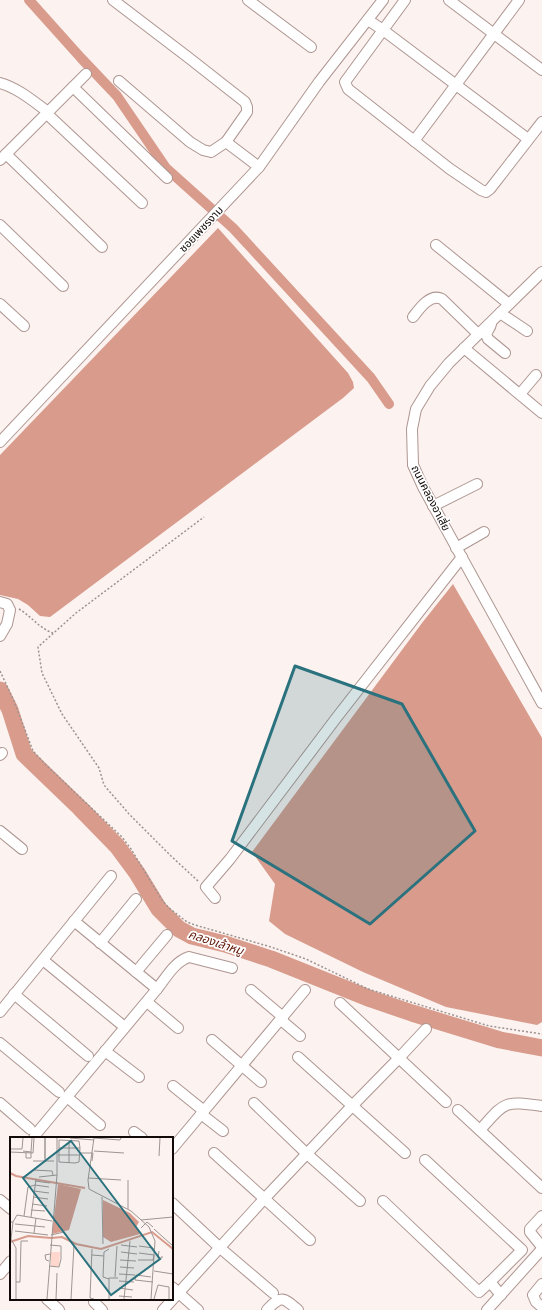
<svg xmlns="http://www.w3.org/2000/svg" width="542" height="1310" font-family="'PT Sans','Noto Sans Thai',sans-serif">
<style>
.water{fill:#d89b8c}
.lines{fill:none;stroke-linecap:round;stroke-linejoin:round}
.canal{stroke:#d89b8c;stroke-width:10}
.river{stroke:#d89b8c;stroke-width:17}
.minor-casing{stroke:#ae9691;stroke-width:12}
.path{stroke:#9c9390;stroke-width:1.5;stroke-dasharray:2 2;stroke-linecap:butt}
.minor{stroke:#fff;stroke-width:10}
.marked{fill:#2b727f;fill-opacity:0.2;stroke:#2b727f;stroke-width:3;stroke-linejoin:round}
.labels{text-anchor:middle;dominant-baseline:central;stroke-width:3.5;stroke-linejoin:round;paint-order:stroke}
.street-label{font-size:11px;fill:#120a08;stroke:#fff}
.water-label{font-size:12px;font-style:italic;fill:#5f1605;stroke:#fff}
.inset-river{fill:none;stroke:#d89b8c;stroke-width:2}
.inset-road{fill:none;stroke:#9e9593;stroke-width:1}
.view{fill:#2b727f;fill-opacity:0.15;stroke:#2b727f;stroke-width:2}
.inset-edge{fill:none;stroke:#120a08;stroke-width:2}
</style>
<rect width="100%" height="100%" fill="#fcf2ef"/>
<g class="water">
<path d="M218 228 348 373 353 382 354 388 343 398 50 617 40 616 28 605 18 599 0 595V455Z"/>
<path d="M453 584 542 738V1022L537 1025 446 1007 363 972 285 934 269 921 275 884 252 852 422 623Z"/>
</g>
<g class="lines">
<path class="canal" d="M29 0 81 58 117 96 166 168 233 228 371 378 389 404"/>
<path class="river" d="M0 690 10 710 24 754 80 808 117 846 137 873 159 909 179 929 192 936 225 944 271 959 371 999 412 1013 500 1040 542 1048"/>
<defs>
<g id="minor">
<path d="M113 0 189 58 245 102 247 107V112L226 142"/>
<path d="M248 0 311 47"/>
<path d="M405 0 345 82 348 89 450 169 481 190 486 192 490 189 542 122"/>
<path d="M449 0 542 70"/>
<path d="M368 20 383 30 528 139"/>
<path d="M119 81 190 142 203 150 211 152 226 142 259 167"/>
<path d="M0 83C18 88 33 101 48 112"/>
<path d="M73 87 167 178"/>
<path d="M46 113 142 203"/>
<path d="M414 141 519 0"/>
<path d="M6 154 102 247"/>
<path d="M0 160 86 74"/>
<path d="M0 225 63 286"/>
<path d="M436 245 509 304"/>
<path d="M542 272 449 363 430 386 416 409 412 429 413 465 423 487 542 703"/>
<path d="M0 304 24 326"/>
<path d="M500 313 527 331"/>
<path d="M413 317C419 309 430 293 442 299L478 334"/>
<path d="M491 324C490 330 484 332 488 339L505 353"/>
<path d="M464 348 542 413"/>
<path d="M520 394 536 375"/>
<path d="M0 442 259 167 319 82 383 0"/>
<path d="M433 506 477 484"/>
<path d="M456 548 484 532"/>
<path d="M0 602 7 604 10 610 7 624 0 636"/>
<path d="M0 755 2 753"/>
<path d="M0 831 22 849"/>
<path d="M215 898 206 887 230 859 337 717 462 557"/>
<path d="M74 921 157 989"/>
<path d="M100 943 136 899"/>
<path d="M43 960 121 1024"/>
<path d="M136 972 167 935"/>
<path d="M251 990 283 1017"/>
<path d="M14 994 88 1056"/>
<path d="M147 1002 178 1028"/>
<path d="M340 1003 446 1102"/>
<path d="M0 1012 111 876"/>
<path d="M281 1020 300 1036"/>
<path d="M212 1040 261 1082"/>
<path d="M0 1043 59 1092"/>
<path d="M105 1051 139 1077"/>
<path d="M298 1057 405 1153"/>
<path d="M173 1086 204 1111"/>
<path d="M67 1097 100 1125"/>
<path d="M0 1103 30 1129"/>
<path d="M254 1103 307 1154 360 1201"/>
<path d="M458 1110 542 1188"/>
<path d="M201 1114 223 1131"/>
<path d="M480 1130C506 1101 503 1101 542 1106"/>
<path d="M134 1132 142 1138"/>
<path d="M34 1138 36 1134 157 989C166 978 174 962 189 957L232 968"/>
<path d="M172 1149 305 990"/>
<path d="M214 1153 310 1240"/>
<path d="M425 1160 522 1250 490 1282"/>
<path d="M0 1200 11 1209"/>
<path d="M383 1201 479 1292 490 1282 501 1295"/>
<path d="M172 1203 219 1247 273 1293"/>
<path d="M542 1216 530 1229V1232L542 1247"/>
<path d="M0 1274 11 1261"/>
<path d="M542 1284 533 1295 536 1302 542 1307"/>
<path d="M172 1287 198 1310"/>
<path d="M47 1299 59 1310"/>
<path d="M94 1302 102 1310"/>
<path d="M163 1310 264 1199 353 1105 399 1058 426 1029"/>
<path d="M267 1310C281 1295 283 1297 298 1310"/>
<path d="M487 1310 542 1249"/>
</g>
</defs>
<use href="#minor" class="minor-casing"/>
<g class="path">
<path d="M19 609C31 616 40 629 53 633"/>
<path d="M0 671 14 701 33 751 47 766 122 837 131 849 162 900 169 908 187 922 195 925 271 947 306 959 368 989 489 1026 542 1034"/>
<path d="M198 881 171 856 129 814 104 785 99 768 62 714 42 673 38 647 76 613 204 517"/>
</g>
<use href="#minor" class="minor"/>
</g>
<path class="marked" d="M295 666 402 704 475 831 370 924 232 841Z"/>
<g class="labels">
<g class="street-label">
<text transform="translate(201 229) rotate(-47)">ซอยเพชรงาม</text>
<text transform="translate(431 498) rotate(63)">ถนนคลองอาเสี่ย</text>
</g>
<g class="water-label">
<text transform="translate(216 942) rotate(18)">คลองเล้าหมู</text>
</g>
</g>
<g transform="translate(10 1137)">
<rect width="163" height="163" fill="#fcf2ef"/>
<path d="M41 115H50L49 129H41Z" fill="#ffd7cd"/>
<path d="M48 47 71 52 59 93 42 97ZM93 63 120 76 129 85 126 90 130 97 101 105 93 100Z" fill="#d89b8c"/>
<path class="inset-river" d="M0 36 6 39 75 51M0 105 18 99 41 101 52 100 66 107 91 112 142 95 163 112"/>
<path class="inset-road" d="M35 1V24M60 1 84 3M84 1 78 43 79 52 121 74 139 90 145 104 141 162M84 1 110 3 111 1M59 3V26M49 11H70L69 25 65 26 49 25V3L69 4 70 11M0 12H12L13 1M13 14 21 15V21H16V16M84 14 114 16M0 15 23 16 24 1M21 15 22 1M71 16H83L82 24M48 18H69M149 19 150 1M35 22V1M23 24H44M23 33 42 34 43 38M29 40 47 38M78 41 111 43M25 44 40 46M25 48 39 50M24 54 39 56M23 60 38 62M92 60 93 107M22 67 37 69M118 72V43M21 73 35 74M14 79 18 50 25 48M21 80 26 42M131 83 163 80M0 85H3L7 78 42 84M3 85 1 102 6 111V162M5 87 35 90M131 91 137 85 143 90M144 92 163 109M5 94 38 98M24 96 26 81M41 98 54 95 56 98M111 108 127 110M129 109 143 111 145 116M82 112 80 161 84 162M99 112 94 115 93 140 99 142M149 114 148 121H152V119M111 115 127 117M129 116 144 118 143 123M82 118 94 119M110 123 126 124M128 123H144M39 124 36 123 35 118 40 117M39 129 49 130 51 122V109L40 108M110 130 124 131M144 134 163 137M109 137 125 138M105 140 107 109M141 140 126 138 125 143 143 145M109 144 124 145M6 145H10L11 104H18M109 151 123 153M109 159 122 160M37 162 47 38V1M46 162 47 136M61 162 64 108M99 162V141H108M114 162 120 104M144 162 148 148 159 150V162"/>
<path class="view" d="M61 4 150 122 101 158 13 41Z"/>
<rect width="163" height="163" class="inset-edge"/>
</g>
</svg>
